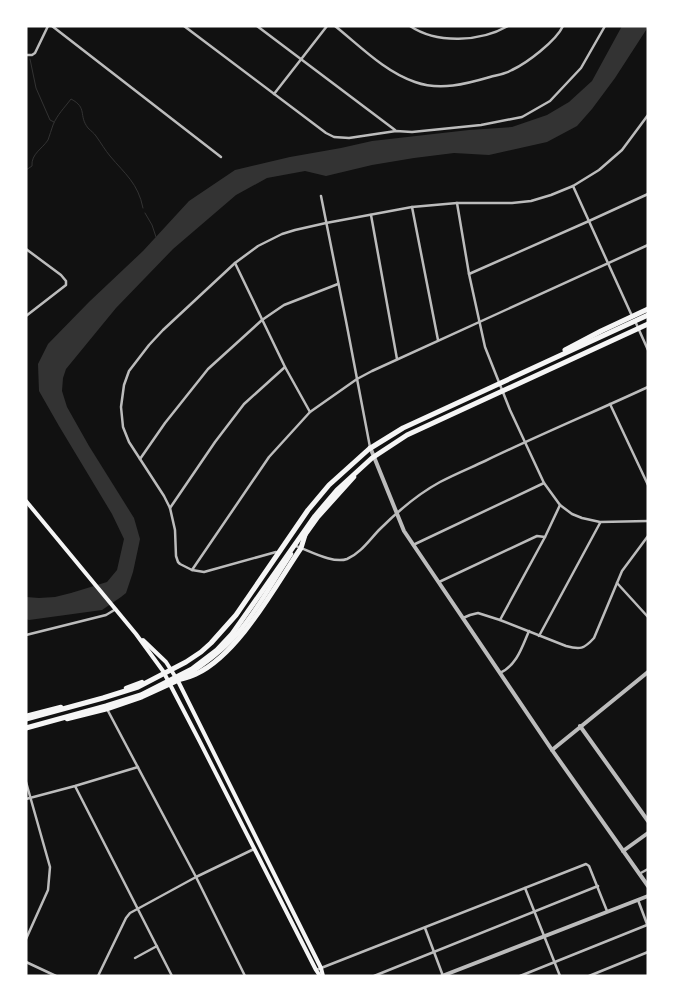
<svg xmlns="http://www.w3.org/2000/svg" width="674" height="1002" font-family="Helvetica,sans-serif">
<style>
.water{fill:#333}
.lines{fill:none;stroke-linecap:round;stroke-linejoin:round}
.stream{stroke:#333;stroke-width:1}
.minor{stroke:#bcbcbc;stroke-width:2.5}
.tertiary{stroke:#bcbcbc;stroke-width:4}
.secondary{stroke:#f5f5f5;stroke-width:4}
.primary{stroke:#f5f5f5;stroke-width:4.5}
.motorway{stroke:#f5f5f5;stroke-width:5}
</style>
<rect width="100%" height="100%" fill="#111"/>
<path class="water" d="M622 26 648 27 615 78 592 109 577 126 547 142 489 155 454 153 414 158 372 165 326 176 305 171 267 178 236 195 173 249 116 308 66 369 63 378 62 391 67 407 89 446 134 518 140 539 139 544 133 572 126 593 121 597 102 610 29 620 26 619V597L39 598 55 597 71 593 107 582 117 570 124 539 112 514 59 426 39 391 38 364 48 344 89 302 143 251 189 201 235 170 290 157 341 148 372 141 469 130 512 127 547 115 569 102 592 81Z"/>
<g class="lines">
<g class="stream">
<path d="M30 59 36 88 50 120 54 122"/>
<path d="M26 170 32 166C31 154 42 149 48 140 50 135 51 130 53 125 57 115 65 107 71 99 88 108 78 115 88 128 91 131 94 133 96 136 101 143 105 150 110 156 125 174 138 183 143 208"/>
<path d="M145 213 152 225 156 237"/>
</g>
<g class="minor">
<path d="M52 26 221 157"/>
<path d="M184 26 326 133 334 137 349 138 396 131 412 132 481 125 522 117 550 101 581 68 605 26"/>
<path d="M257 26 395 130"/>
<path d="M335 26C360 46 385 72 415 82 440 91 466 84 490 77 497 75 505 74 512 70 527 63 556 41 563 26"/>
<path d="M410 26C437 44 480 42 508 26"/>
<path d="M26 55H32L35 53 48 26"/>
<path d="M274 94 327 26"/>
<path d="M573 186 632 316"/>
<path d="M321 196 346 321 370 447"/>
<path d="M457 203 469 274 485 347 510 410 544 483 560 505 572 514 582 518 600 522 648 521"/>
<path d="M412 207 438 340"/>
<path d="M371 215 397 359"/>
<path d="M26 249 61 275 66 281V285L26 316"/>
<path d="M235 263 285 367 310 412"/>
<path d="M469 274 589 221 648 194"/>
<path d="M635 321 648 350"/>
<path d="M610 404 648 485"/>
<path d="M140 459 165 423 208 369 262 320 284 305 338 284"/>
<path d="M170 508 215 442 244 404 285 367"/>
<path d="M413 545 544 483"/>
<path d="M296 546C310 551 333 564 347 559 361 553 370 539 380 529 398 511 418 494 440 482 455 474 470 468 485 461 539 435 594 412 648 387"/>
<path d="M276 552 204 572 192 570 180 564 178 562 176 556 175 530 170 508 164 496 129 442 123 427 121 407 124 385 129 371 149 345 163 330 235 263 258 246 282 234 295 230 326 223 412 207 457 203H512L531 201 551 195 573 186 599 170 622 150 648 115"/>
<path d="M192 570 269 457 310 412 357 379 372 371 648 245"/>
<path d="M439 582 537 536 545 537"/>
<path d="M617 583 648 617"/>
<path d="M463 618 470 615 478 613 500 620 566 646C580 650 584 649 594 638L622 571 648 536"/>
<path d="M500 620 545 537 560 505"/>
<path d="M26 635 106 615 116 609"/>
<path d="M539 636 600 523"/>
<path d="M500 673C517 665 522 647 529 631"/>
<path d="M107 709 196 877 245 976"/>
<path d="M26 782 50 867 48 890 26 939"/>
<path d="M75 786 172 976"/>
<path d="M26 799 75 786 138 767"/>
<path d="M639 874 648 869"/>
<path d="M525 888 560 976"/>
<path d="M638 900 647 924"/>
<path d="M425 928 443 976"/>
<path d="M135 958 157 946"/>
<path d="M26 962 56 976"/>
<path d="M316 970 586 864 589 866 607 911"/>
<path d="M98 976 126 918 130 913 196 877 254 849"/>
<path d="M374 976 598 886"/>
<path d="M520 976 647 925"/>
<path d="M589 976 648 952"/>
</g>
<g class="tertiary">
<path d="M370 447 404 531 552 750 648 886"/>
<path d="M580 726 648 821"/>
<path d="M552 750 648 672"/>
<path d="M623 851 648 833"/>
<path d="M442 976 648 896"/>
</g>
<g class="secondary">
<path d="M26 501 136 634 163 671 200 742 316 970 320 976"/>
<path d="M143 640 166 662 178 681 321 968 323 976"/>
</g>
<g class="primary">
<path d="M303 538 318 517 354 477"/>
<path d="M184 677C203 665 221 652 236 635 257 611 273 581 291 554"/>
<path d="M126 688 142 682"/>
<path d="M26 716 61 707"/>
<path d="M67 719 107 709 142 697 177 681"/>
</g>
<g class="motorway">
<path d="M565 350 601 331 648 309"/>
<path d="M174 681C181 679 190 677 196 674 239 654 275 586 301 548L305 535"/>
<path d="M26 719 103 698 138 687 186 662 201 652 211 643 236 615 308 510 329 485 369 449 403 428 648 315"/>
<path d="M26 728 106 706 141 695 192 669 217 650 232 634 315 516 337 490 372 458 407 435 648 324"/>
</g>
</g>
<rect width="674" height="1002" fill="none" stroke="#ffffff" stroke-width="55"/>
</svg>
